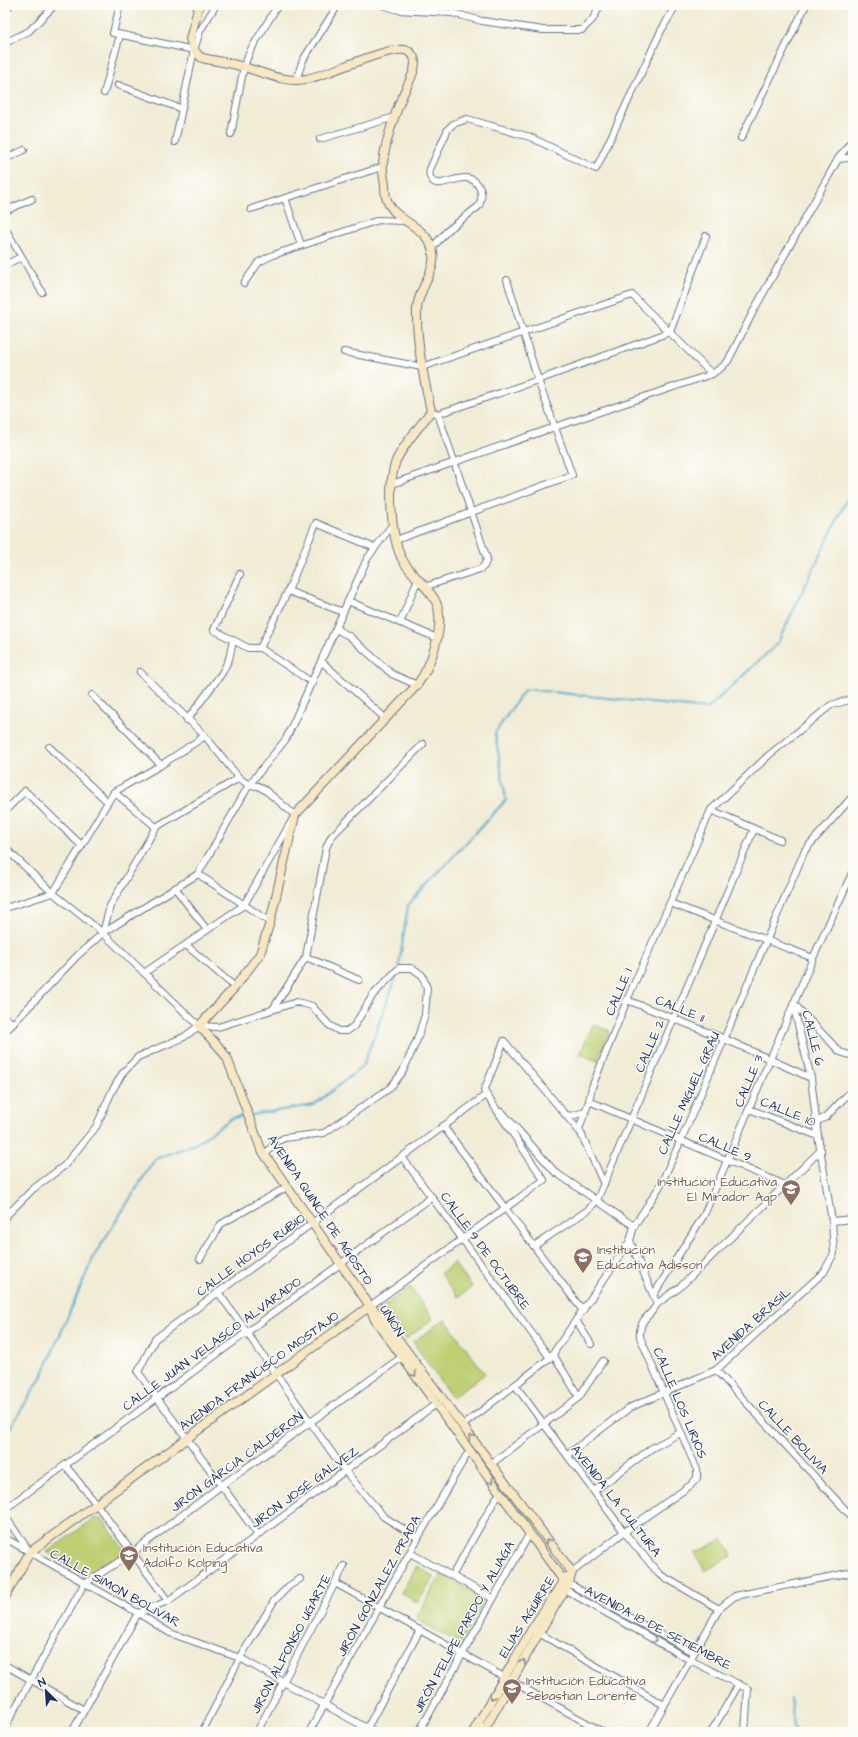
<svg xmlns="http://www.w3.org/2000/svg" width="858" height="1737" font-family="'Architects Daughter',sans-serif">
<style>
.green{fill:#bed073;stroke:#6c8068}
.lines{fill:none;stroke-linecap:round;stroke-linejoin:round}
.stream{stroke:#4caacb;stroke-width:2}
.street-casing{stroke:#667188;stroke-width:8}
.secondary-casing{stroke:#667188;stroke-width:10}
.street{stroke:#fff;stroke-width:6}
.secondary{stroke:#f7e8c3;stroke-width:8}
.oneway{stroke:#898c90}
.oneway2{stroke:#8d97ae}
.labels{text-anchor:middle;dominant-baseline:central;stroke-width:3;stroke-linejoin:round;paint-order:stroke}
.street-label{font-size:13px;fill:#1b2f5e;stroke:#fdfcf7}
.education-label{font-size:13px;fill:#785e54;stroke:#fdfcf7;text-anchor:start}
</style>
<rect width="100%" height="100%" fill="#fdfcf7"/>
<filter id="ink" filterUnits="userSpaceOnUse"><feTurbulence type="fractalNoise" baseFrequency=".025" numOctaves="2"/><feDisplacementMap in="SourceGraphic" scale="8" xChannelSelector="R" yChannelSelector="G"/><feConvolveMatrix kernelMatrix="1 2 1 2 8 2 1 2 1" color-interpolation-filters="sRGB"/></filter>
<filter id="wash" filterUnits="userSpaceOnUse"><feTurbulence type="fractalNoise" baseFrequency=".012" numOctaves="4" result="noise"/><feDisplacementMap in="SourceGraphic" scale="16" xChannelSelector="R" yChannelSelector="G"/><feGaussianBlur stdDeviation="0.9" result="paint"/><feColorMatrix in="noise" values="0 0 0 0 0 0 0 0 0 0 0 0 0 0 0 0 0 1.4 0 .05"/><feComposite in="paint" operator="in"/></filter>
<g filter="url(#wash)">
<rect width="100%" height="100%" fill="#f1ecd6"/>
<g class="green">
<path d="M593 1024 610 1031 597 1061 580 1054Z"/>
<path d="M454 1263 472 1287 458 1297 440 1274Z"/>
<path d="M410 1287 433 1319 406 1339 383 1307Z"/>
<path d="M445 1319 485 1374 452 1398 413 1342Z"/>
<path d="M95 1518 103 1520 124 1550V1555L89 1578 47 1552Z"/>
<path d="M723 1539 732 1556 705 1571 695 1553Z"/>
<path d="M417 1566 434 1577 418 1603 401 1593Z"/>
<path d="M441 1574 485 1599 460 1644 416 1619Z"/>
</g>
<g class="lines">
<g class="stream">
<path d="M399 966 408 905 506 800 495 733 525 689 707 709 777 644 853 487"/>
<path d="M251 1115 314 1105 363 1066 398 972"/>
<path d="M5 1436 42 1376 94 1256 155 1159 195 1144 232 1118 247 1115"/>
<path d="M790 1698 795 1732"/>
</g>
</g>
</g>
<g filter="url(#ink)">
<g class="lines">
<defs>
<g id="street">
<path d="M120 5 113 33 194 50"/>
<path d="M382 5 399 10 452 13 482 21 543 30H582L593 19 600 5"/>
<path d="M5 11 10 5"/>
<path d="M5 43 29 31 52 8"/>
<path d="M296 80 303 60 338 5"/>
<path d="M118 85 182 109"/>
<path d="M104 93 120 35"/>
<path d="M231 134 244 66 250 51 278 5"/>
<path d="M741 138 806 5"/>
<path d="M320 139 395 117"/>
<path d="M175 142 194 50 200 31 216 5"/>
<path d="M5 159 24 150"/>
<path d="M838 159 848 158 853 155"/>
<path d="M285 198 301 245"/>
<path d="M251 209 382 167"/>
<path d="M5 211 32 199"/>
<path d="M5 228 42 292"/>
<path d="M432 248 447 231 479 206C482 199 483 192 478 185 469 172 454 181 441 183 432 185 428 176 430 169L448 129 453 124 467 119 530 137 596 169 661 31 676 5"/>
<path d="M5 265 21 257"/>
<path d="M244 283 259 262 273 255 379 220 404 221"/>
<path d="M344 352 422 367 632 295 712 374"/>
<path d="M431 411 438 414 538 380 670 332 706 236"/>
<path d="M392 484 555 427 712 374 722 367 728 361 755 308 838 159 853 139"/>
<path d="M396 540 572 475 538 380 507 280"/>
<path d="M240 574 214 630 248 648H260L313 683"/>
<path d="M424 587 480 569 484 566 487 559 438 414"/>
<path d="M288 591 343 612"/>
<path d="M348 601 437 638"/>
<path d="M400 623 418 579"/>
<path d="M336 629 349 636 392 674 417 685"/>
<path d="M260 648 288 591 316 523 375 548"/>
<path d="M322 662 386 719"/>
<path d="M140 672 205 736 239 778 249 785 258 786 265 790 295 815 244 905 144 973"/>
<path d="M92 695 161 765"/>
<path d="M187 720 222 673 229 659 233 641"/>
<path d="M49 747 108 802"/>
<path d="M114 792 156 827"/>
<path d="M711 810 780 840"/>
<path d="M5 811 25 791 82 846"/>
<path d="M5 848 53 893 103 933 199 1026"/>
<path d="M198 874 270 922"/>
<path d="M175 888 207 930"/>
<path d="M670 903 813 958"/>
<path d="M5 908 53 893 114 792 161 765 205 736"/>
<path d="M103 933 110 906 156 827 239 778"/>
<path d="M186 945 235 987"/>
<path d="M306 957 359 980"/>
<path d="M627 1000 725 1039 811 1078"/>
<path d="M795 1005 840 1052 853 1056"/>
<path d="M273 1009 306 957 326 848 331 837 423 744"/>
<path d="M5 1017 13 1024"/>
<path d="M5 1032 77 956 103 933 198 874 249 785 286 739 367 559 392 525"/>
<path d="M589 1101 785 1185"/>
<path d="M749 1109 818 1136"/>
<path d="M502 1112 555 1172 634 1226"/>
<path d="M565 1114 571 1116 585 1112"/>
<path d="M816 1122 826 1117 853 1089"/>
<path d="M443 1126 583 1311"/>
<path d="M402 1157 550 1358"/>
<path d="M604 1184 579 1129 589 1101 592 1087 627 1000 711 810 769 755 831 705 853 699"/>
<path d="M5 1217 33 1189 64 1166 96 1127 112 1091 122 1074 138 1057 184 1037 199 1026 218 1027 297 1002 312 1006 329 1025 339 1031H347L354 1026 373 995 399 968H412L422 975 427 988 425 1015 417 1040 402 1073 390 1088 324 1133 284 1138 275 1143 265 1155"/>
<path d="M832 1221 853 1219"/>
<path d="M534 1246 588 1210 597 1200 754 829"/>
<path d="M200 1259 221 1224 287 1187"/>
<path d="M218 1292 345 1471 384 1517 418 1538"/>
<path d="M654 1294 704 1215 813 958 853 871"/>
<path d="M657 1304 680 1287 821 1150"/>
<path d="M370 1306 544 1180 484 1091 504 1041 579 1131"/>
<path d="M576 1320 591 1344"/>
<path d="M553 1354 579 1397"/>
<path d="M716 1370 853 1518"/>
<path d="M515 1385 624 1532 659 1574 719 1609"/>
<path d="M462 1426 550 1358 630 1241 634 1226 660 1186 681 1140 805 850 853 796"/>
<path d="M567 1455 629 1408 716 1370 824 1272 834 1253 832 1221 818 1136 811 1078 793 1004"/>
<path d="M491 1464 579 1397 603 1361"/>
<path d="M65 1465 97 1505 168 1601"/>
<path d="M594 1491 652 1448 680 1433"/>
<path d="M5 1509 432 1197"/>
<path d="M5 1516 29 1551"/>
<path d="M258 1535 138 1372 155 1339 486 1095"/>
<path d="M5 1538 138 1613 170 1633 240 1658 374 1732"/>
<path d="M410 1553 492 1598"/>
<path d="M572 1572 624 1532 691 1485 697 1478V1470L640 1337C639 1317 650 1318 657 1304L630 1241"/>
<path d="M452 1576 496 1498 500 1494"/>
<path d="M566 1582 694 1653"/>
<path d="M335 1583 603 1732"/>
<path d="M562 1588 690 1660 748 1689 745 1732"/>
<path d="M537 1632 664 1705"/>
<path d="M5 1665 84 1710"/>
<path d="M477 1724 491 1732"/>
<path d="M5 1727 84 1584 132 1553 222 1485 402 1357"/>
<path d="M72 1732 138 1613 168 1601 436 1404"/>
<path d="M202 1732 240 1658 274 1601 289 1586 300 1579"/>
<path d="M257 1732 344 1566"/>
<path d="M309 1732 418 1538 466 1456 470 1452"/>
<path d="M365 1732 420 1630"/>
<path d="M419 1732 526 1540 530 1534"/>
<path d="M649 1732 719 1609 735 1596 853 1572"/>
<path d="M711 1732 739 1684"/>
</g>
<g id="secondary">
<path d="M199 5 190 39C192 48 195 53 202 58 216 61 231 63 244 67 265 73 284 83 306 79 327 76 392 43 408 51 412 53 415 58 415 63 415 74 406 87 402 97 393 119 385 141 383 164 382 171 384 179 385 185 385 191 385 195 387 200 395 222 425 225 432 248 439 270 418 287 417 309 416 342 424 379 431 411 420 427 404 443 396 461 387 484 391 537 402 559 410 574 429 587 436 602 446 625 431 666 417 685L295 815 270 922 260 954 235 987 199 1026 219 1047 227 1058 261 1149 265 1155 370 1306 374 1318 563 1580"/>
<path d="M370 1307 379 1314 572 1572"/>
<path d="M5 1597 30 1552 370 1306"/>
<path d="M473 1732 532 1629 566 1577"/>
<path d="M483 1732 539 1633 569 1583 572 1572"/>
</g>
</defs>
<use href="#street" class="street-casing"/>
<use href="#secondary" class="secondary-casing"/>
<use href="#street" class="street"/>
<use href="#secondary" class="secondary"/>
</g>
<defs><path id="oneway-chevron" d="M-2-3.5L2.5 0L-2 3.5" fill="none" stroke-width="1.6" stroke-linecap="round" stroke-linejoin="round"/></defs>
<g class="oneway">
<use href="#oneway-chevron" transform="translate(414 1374) rotate(54)"/>
<use href="#oneway-chevron" transform="translate(471 1437) rotate(-127)"/>
<use href="#oneway-chevron" transform="translate(491 1481) rotate(54)"/>
<use href="#oneway-chevron" transform="translate(548 1541) rotate(-127)"/>
<use href="#oneway-chevron" transform="translate(523 1662) rotate(-61)"/>
<use href="#oneway-chevron" transform="translate(492 1697) rotate(119)"/>
</g>
<use class="oneway2" href="#oneway-chevron" transform="translate(654 1640) rotate(29)"/>
</g>
<defs>
<symbol id="school-pin" viewBox="-11 -11 22 30"><path d="M0 17L-7.5 6A9.5 9.5 0 1 1 7.5 6Z" fill="#8d6e63" stroke="#fdfcf7"/><path d="M0-5L7-2L0 1L-7-2ZM-4 1L0 2.5L4 1V4Q0 6-4 4Z" fill="#fff"/></symbol>
</defs>
<g fill-rule="evenodd">
<use href="#school-pin" x="780" y="1178" width="22" height="30"/>
<use href="#school-pin" x="572" y="1246" width="22" height="30"/>
<use href="#school-pin" x="118" y="1544" width="22" height="30"/>
<use href="#school-pin" x="501" y="1677" width="22" height="30"/>
</g>
<g class="labels">
<g class="street-label">
<text transform="translate(619 992) rotate(-67)">CALLE 1</text>
<text transform="translate(680 1009) rotate(22)">CALLE 11</text>
<text transform="translate(813 1038) rotate(76)">CALLE 6</text>
<text transform="translate(650 1046) rotate(-67)">CALLE 2</text>
<text transform="translate(749 1081) rotate(-67)">CALLE 3</text>
<text transform="translate(689 1093) rotate(-66)">CALLE MIGUEL GRAU</text>
<text transform="translate(788 1112) rotate(22)">CALLE 10</text>
<text transform="translate(725 1147) rotate(23)">CALLE 9</text>
<text transform="translate(320 1210) rotate(56)">AVENIDA QUINCE DE AGOSTO</text>
<text transform="translate(485 1251) rotate(54)">CALLE 9 DE OCTUBRE</text>
<text transform="translate(251 1255) rotate(-36)">CALLE HOYOS RUBIO</text>
<text transform="translate(392 1321) rotate(58)">UNIÓN</text>
<text transform="translate(751 1324) rotate(-42)">AVENIDA BRASIL</text>
<text transform="translate(212 1344) rotate(-36)">CALLE JUAN VELASCO ALVARADO</text>
<text transform="translate(259 1371) rotate(-36)">AVENIDA FRANCISCO MOSTAJO</text>
<text transform="translate(680 1403) rotate(67)">CALLE LOS LIRIOS</text>
<text transform="translate(793 1437) rotate(47)">CALLE BOLIVIA</text>
<text transform="translate(237 1462) rotate(-36)">JIRÓN GARCIA CALDERON</text>
<text transform="translate(305 1487) rotate(-36)">JIRÓN JOSÉ GALVEZ</text>
<text transform="translate(616 1501) rotate(52)">AVENIDA LA CULTURA</text>
<text transform="translate(379 1586) rotate(-61)">JIRÓN GONZALEZ PRADA</text>
<text transform="translate(115 1588) rotate(29)">CALLE SIMON BOLIVAR</text>
<text transform="translate(527 1617) rotate(-58)">ELÍAS AGUIRRE</text>
<text transform="translate(464 1627) rotate(-61)">JIRÓN FELIPE PARDO Y ALIAGA</text>
<text transform="translate(658 1628) rotate(28)">AVENIDA 18 DE SETIEMBRE</text>
<text transform="translate(291 1644) rotate(-62)">JIRÓN ALFONSO UGARTE</text>
</g>
<g class="education-label">
<text x="777" y="1182" text-anchor="end">Institución Educativa<tspan x="777" dy="15">El Mirador Aqp</tspan></text>
<text x="597" y="1250">Institución<tspan x="597" dy="15">Educativa Adisson</tspan></text>
<text x="143" y="1548">Institución Educativa<tspan x="143" dy="15">Adolfo Kolping</tspan></text>
<text x="526" y="1681">Institución Educativa<tspan x="526" dy="15">Sebastian Lorente</tspan></text>
</g>
</g>
<rect width="858" height="1737" fill="none" stroke="#fdfcf7" stroke-width="20"/>
<g transform="translate(46 1691) rotate(335)" stroke="#fdfcf7" stroke-width="3" paint-order="stroke">
<path d="M0-3L7 15L0 10L-7 15Z" fill="#1b2f5e"/>
<text y="-6" font-size="11" font-weight="bold" text-anchor="middle" fill="#1b2f5e">N</text>
</g>
</svg>
